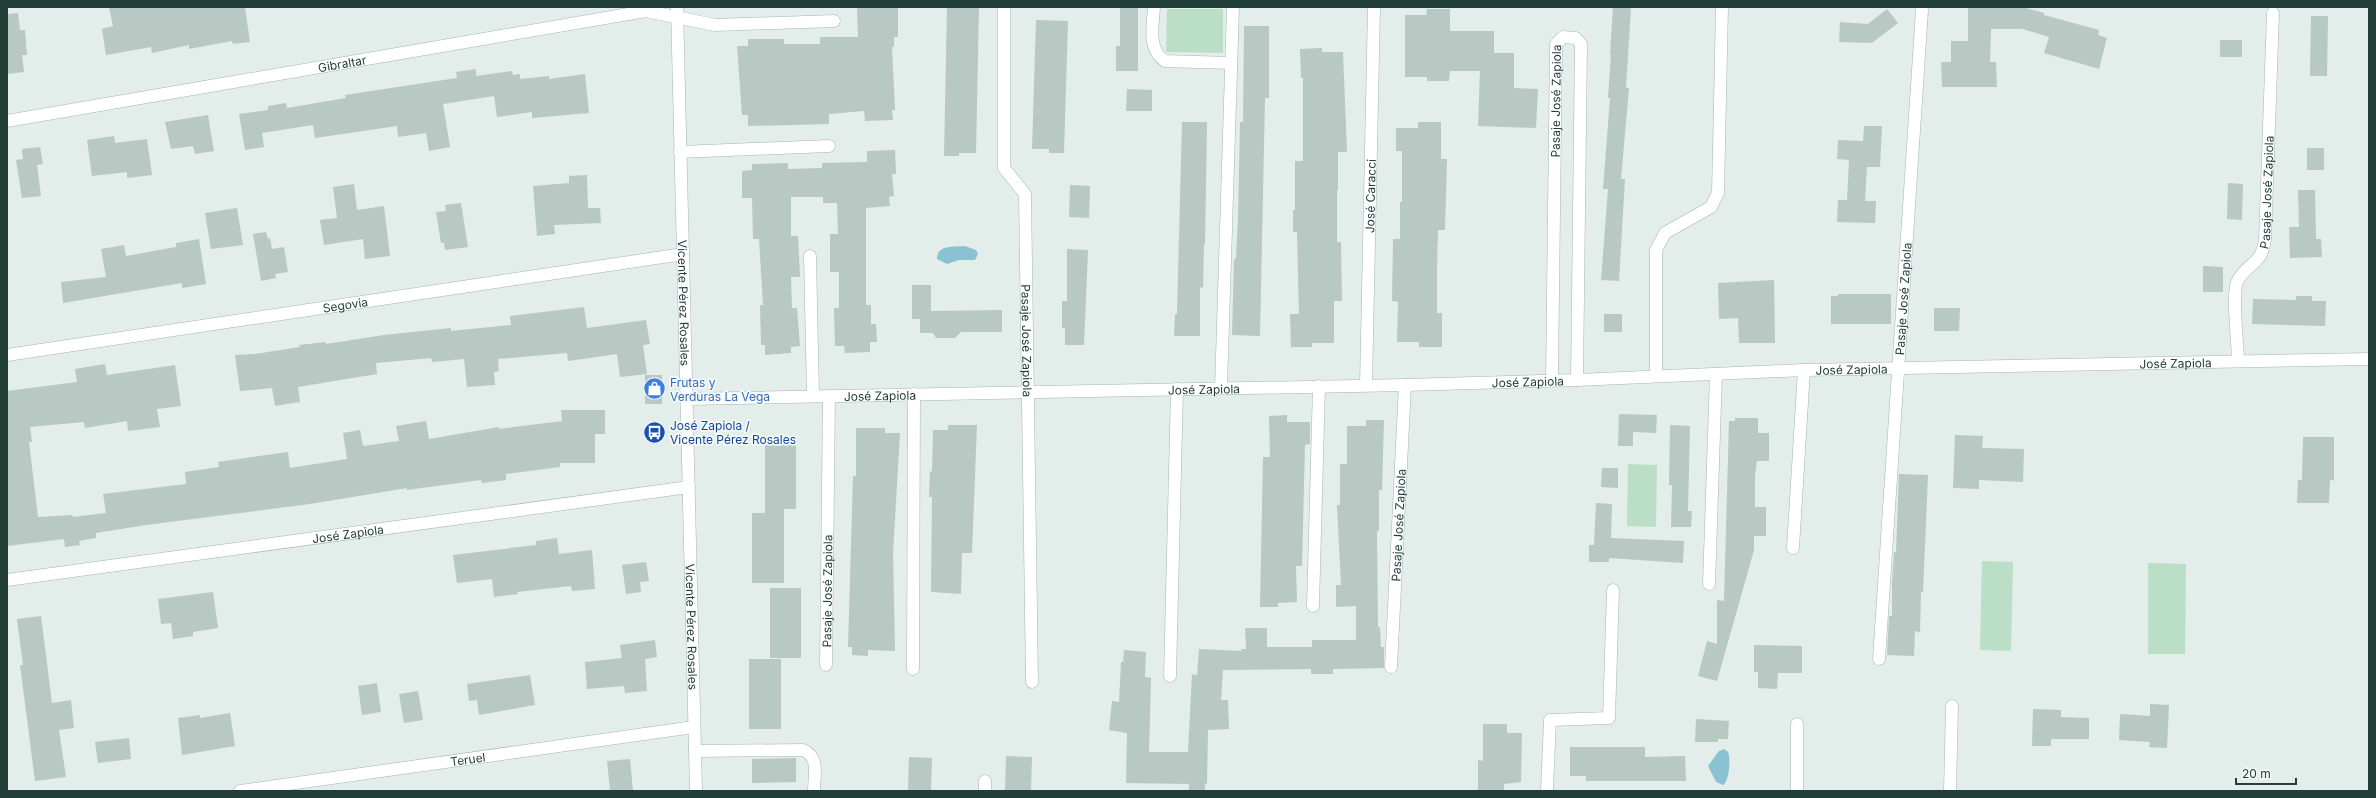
<svg xmlns="http://www.w3.org/2000/svg" width="2376" height="798" font-family="Inter,sans-serif">
<style>
.green{fill:#bbdec7}
.water{fill:#8ac2d2}
.building{fill:#b8c8c2}
.lines{fill:none;stroke-linecap:round;stroke-linejoin:round}
.minor-casing{stroke:#a5b5b1;stroke-width:13}
.tertiary-casing{stroke:#a5b5b1;stroke-width:13}
.minor{stroke:#fff;stroke-width:12}
.tertiary{stroke:#fff;stroke-width:12}
.labels{text-anchor:middle;dominant-baseline:central;stroke-width:3.5;stroke-linejoin:round;paint-order:stroke}
.street-label{font-size:12px;fill:#223e39;stroke:#f3f9f7}
.shop-label{font-size:12px;fill:#366cbe;stroke:#f3f9f7;text-anchor:start}
.transit-label{font-size:12px;fill:#164399;stroke:#f3f9f7;text-anchor:start}
</style>
<rect width="100%" height="100%" fill="#e3ede9"/>
<g class="green">
<path d="M1167 9H1223V53L1166 52Z"/>
<path d="M1628 464 1657 465 1656 527 1627 526Z"/>
<path d="M1982 561 2013 562 2011 651 1980 650Z"/>
<path d="M2148 563 2186 564 2185 654H2148Z"/>
</g>
<g class="water">
<path d="M965 246 976 250 978 254 975 260H959L947 264 937 259C937 244 955 247 965 246Z"/>
<path d="M1724 749 1728 752C1731 759 1729 782 1723 785L1716 782 1708 766 1719 751Z"/>
</g>
<g class="building">
<path d="M109 7H245L250 42 233 44 232 41 189 49V45L152 53 151 47 106 55 102 29 113 26Z"/>
<path d="M857 7H898V37H894V47H892L895 110H892L893 120 865 121 864 111 829 114V124L748 126V115H742L737 46H748V39H784V44H820V37H858Z"/>
<path d="M947 7H979L976 153H959V156H944Z"/>
<path d="M1120 7H1138V71H1116V46H1120Z"/>
<path d="M1613 7H1631L1626 88H1629L1621 179H1625L1619 281 1601 280 1608 189H1603L1610 98H1608L1611 54H1610Z"/>
<path d="M1968 7H2023L2044 13V15L2099 30 2098 35 2107 38 2099 69 2044 53 2049 37 2023 29H1991L1990 62H1996L1997 87H1942L1941 62H1951V41H1968Z"/>
<path d="M1427 9H1450V31H1494V53H1514V88L1538 89 1536 128 1478 126 1480 71H1450L1449 81H1427V77H1405V15H1426Z"/>
<path d="M1887 9 1898 23 1872 43 1839 42 1840 22 1868 24Z"/>
<path d="M18 13 20 30H25L27 55H22L24 72 7 74V14Z"/>
<path d="M2311 16H2328L2327 76H2310Z"/>
<path d="M1036 20 1068 21 1064 153H1049V149H1032Z"/>
<path d="M1244 26H1269V98H1265L1260 336 1232 335 1234 259H1236L1238 217 1240 122H1243Z"/>
<rect x="2220" y="40" width="22" height="17"/>
<path d="M1322 48V52H1343L1347 152H1338V190H1337V242H1341L1342 301H1334V343H1312V347H1291L1290 314H1299L1297 232H1293V210H1295V161H1303V78H1301L1300 49Z"/>
<path d="M476 69V76L512 71 513 75 520 74V79L549 76V79L585 74 589 113 532 118V112L497 117 494 96 443 104 450 147 429 151 426 133 398 137 397 126 315 138 313 125 262 133 264 147 245 150 239 114 268 110V106L286 103 287 108 346 98 345 95 457 78 456 72Z"/>
<path d="M1127 89 1152 90V111H1126Z"/>
<path d="M208 115 214 151 195 154 193 146 171 149 165 122Z"/>
<path d="M1182 122H1207L1205 244H1204L1203 288 1200 287V336H1174L1175 314H1177Z"/>
<path d="M1418 122H1441V159H1447L1445 230H1438L1437 267V313H1442V347H1419V342H1397L1398 302 1392 301 1393 239H1400V202H1402V151H1396V128H1418Z"/>
<path d="M1864 126H1882L1880 167H1867L1865 201H1876L1875 223 1837 222 1838 200H1847L1849 160 1837 159 1838 140 1863 141Z"/>
<path d="M114 136 115 143 147 139 152 175 127 178V172L92 176 87 140Z"/>
<path d="M40 147 43 164 37 165 41 196 22 198 16 160 23 159 22 149Z"/>
<rect x="2307" y="148" width="17" height="22"/>
<path d="M895 150 896 174H892L894 196 889 197 890 206 866 208V305H871V324H876L877 342H870V352L845 353 844 346H835L834 308H839V272H830V234H838L837 203H823V197H791V236H798L800 277H791L792 308H797L800 346 791 347V353L765 355V345H761L760 305H763L759 239H753L752 198H742V171L752 170V164L788 163V169L822 168V163L867 162V151Z"/>
<path d="M587 175 588 208H600L601 223 554 225 555 234 537 236 533 186 569 183V176Z"/>
<path d="M2228 183 2243 184 2242 220 2227 219Z"/>
<path d="M354 184 357 210 384 206 390 256 365 259 363 239 324 245 320 220 337 218 333 187Z"/>
<path d="M1070 185 1090 186 1089 218 1069 217Z"/>
<path d="M2298 190H2315L2316 239H2321L2322 257 2290 258 2289 227H2299Z"/>
<path d="M461 203 468 247 445 250 444 243H441L436 212 446 211 445 205Z"/>
<path d="M237 208 243 245 211 249 205 213Z"/>
<path d="M266 232 268 239 270 238 272 249 284 247 288 272 275 274 276 278 261 281 253 234Z"/>
<path d="M199 239 206 284 182 288V283L63 303 61 282 106 277 101 249 124 245 126 256 176 247V243Z"/>
<path d="M1067 249 1088 250 1084 345H1065V328H1062V301H1067Z"/>
<path d="M2203 266 2223 267V292H2203Z"/>
<path d="M1774 280 1775 343H1739L1738 318 1719 319 1718 283Z"/>
<path d="M912 285H931V311L1002 310V332H961L955 338H936L933 333H920V319H912Z"/>
<path d="M1838 294H1891V324H1831V296H1838Z"/>
<path d="M2296 296H2312V301H2326L2325 326 2252 324 2253 299 2296 300Z"/>
<path d="M584 307 587 328 646 320 650 344 643 345 647 374 620 377 617 354 568 361 567 353 498 359 499 371 494 372 495 385 467 387 464 359 432 362 431 358 376 363 377 374 298 387 300 402 275 406 272 388 240 391 235 355 255 354 300 347 299 345 326 342V344L384 335 451 328V331L511 325 510 316Z"/>
<path d="M1934 308H1960L1959 331H1934Z"/>
<rect x="1604" y="314" width="18" height="18"/>
<path d="M105 364 107 375 175 365 181 406 157 409 160 427 128 431 127 421 85 428 84 422 30 427 32 442H29L38 517 72 515 73 517 106 513 103 494 186 484 185 472 219 467 218 462 288 452 290 468 347 459 343 433 360 430 363 446 399 441 396 426 426 421 429 439 499 427V429L562 421 561 410H605V434H595V463H560V467L506 474V480L482 483 481 480 407 490V488L310 504 146 525 96 533V538L79 541 80 545 65 547 64 539 7 546V391L77 382 75 369Z"/>
<rect x="645" y="375" width="17" height="29"/>
<path d="M1619 414 1657 415 1656 433 1633 432V446H1618Z"/>
<path d="M1287 415V422H1310V444L1305 445 1302 566H1296L1297 602 1278 603V607H1260L1263 457H1270L1269 416Z"/>
<path d="M1735 418H1758V433H1769V461H1757L1755 475V507H1766V536H1754V550L1717 681 1698 676 1707 641 1717 644V600L1724 601 1729 421H1735Z"/>
<path d="M1366 420H1384L1382 490H1379V531H1377L1378 627H1380L1381 647H1384V668L1333 669V674H1311V669L1223 670 1221 700H1228L1229 729 1208 730 1207 784H1205V791H1189V784L1126 783 1127 733 1109 730 1112 701 1119 702 1121 662H1123L1124 650 1146 652 1145 677 1151 678 1149 752H1188L1192 674 1197 675 1199 649 1241 651V649H1246L1245 628H1267V647H1312V640H1356V606L1336 607V585H1341L1337 505H1340V464H1347V426H1366Z"/>
<path d="M948 425H977L972 553H962L961 594 931 592 932 497H929L930 471 932 472 933 430H948Z"/>
<path d="M1670 425 1690 426 1688 511H1692L1691 527H1671L1672 485H1669Z"/>
<path d="M856 428H885V433H900L893 553 895 651 868 650V656L852 655V647H848L853 476H856Z"/>
<path d="M1955 435 1983 436 1982 448 2024 449 2023 482 1979 480V489L1953 488Z"/>
<path d="M2303 437H2334V480H2330L2329 503H2297L2298 480H2302Z"/>
<path d="M765 439H796V509H784V583H752V513H765Z"/>
<path d="M1602 468H1618V488L1601 487Z"/>
<path d="M1899 474 1928 475 1923 592H1921L1920 632 1915 631 1914 656 1887 655 1889 616H1892V583L1894 552H1896Z"/>
<path d="M1596 503 1612 504 1611 538 1684 541 1683 563 1609 558V562H1589V545H1594Z"/>
<path d="M557 538 559 554 592 550 595 589 572 591 571 586 517 592 518 594 494 597 492 579 457 583 453 555 536 545V541Z"/>
<path d="M646 562 649 581 640 582 641 592 626 594 622 565Z"/>
<rect x="770" y="588" width="31" height="70"/>
<path d="M213 592 218 628 193 632V636L173 639 171 623 161 624 158 599Z"/>
<path d="M41 616 52 703 71 700 74 728 59 730 66 777 35 781 20 665H23L17 619Z"/>
<path d="M655 640 657 657 645 659 647 691 625 693 624 686 587 689 585 662 622 658 620 645Z"/>
<path d="M1754 645 1802 646V673H1778L1777 689 1758 688V672H1754Z"/>
<rect x="749" y="659" width="32" height="70"/>
<path d="M530 675 535 705 479 715 477 700 469 701 467 684Z"/>
<path d="M377 683 381 712 362 715 358 686Z"/>
<path d="M418 691 423 720 404 723 399 694Z"/>
<path d="M2150 704 2169 705 2167 748 2149 747 2150 742 2119 740 2120 714 2150 716Z"/>
<path d="M2033 709 2061 710V717L2089 718V739H2051V746H2032Z"/>
<path d="M230 713 235 746 182 755 178 718 200 715V718Z"/>
<path d="M1696 719 1729 721 1728 739H1718V742H1695Z"/>
<path d="M1483 724H1507V733H1522L1521 782 1504 784V791H1478V760L1483 761Z"/>
<path d="M129 738 131 759 98 763 95 742Z"/>
<path d="M1570 747H1645V757L1685 756 1686 781H1586V776H1570Z"/>
<path d="M1006 756 1032 757 1031 791H1005Z"/>
<path d="M909 757 932 758 931 791H908Z"/>
<path d="M796 758V782L752 783V759Z"/>
<path d="M630 759 633 791H610L607 761Z"/>
</g>
<g class="lines">
<defs>
<g id="minor">
<path id="s1" d="M1004 7V168L1025 194 1032 682"/>
<path d="M1154 7C1153 26 1147 49 1165 61L1230 63"/>
<path id="s2" d="M7 121 646 11 715 25 834 21"/>
<path d="M680 152 829 146"/>
<path d="M810 256 813 396"/>
<path id="s3" d="M7 355 683 254"/>
<path id="s4" d="M2238 360C2238 344 2231 291 2238 280 2249 261 2261 266 2265 240L2273 13"/>
<path d="M1656 376V250L1665 233 1711 207 1718 193 1722 7"/>
<path id="s5" d="M1552 380 1556 44 1563 37 1576 38 1581 44 1577 380"/>
<path id="s6" d="M1366 385 1374 7"/>
<path d="M1221 388 1233 7"/>
<path id="s7" d="M687 399 1405 385 1577 380 1804 370 2369 359"/>
<path d="M1793 548 1804 370"/>
<path id="s8" d="M7 580 689 487"/>
<path d="M1709 584 1716 374"/>
<path d="M1313 606 1319 386"/>
<path id="s9" d="M1879 659 1922 10"/>
<path id="s10" d="M826 665 829 396"/>
<path id="s11" d="M1391 667 1405 385"/>
<path d="M913 669 914 394"/>
<path d="M1170 676 1177 389"/>
<path d="M695 751 803 750C820 757 814 775 814 791"/>
<path id="s12" d="M240 791 694 727"/>
<path d="M985 791V781"/>
<path d="M1547 791 1550 720 1609 718 1613 590"/>
<path d="M1797 791V724"/>
<path d="M1950 791 1952 706"/>
</g>
<g id="tertiary">
<path id="s13" d="M677 7 696 791"/>
</g>
</defs>
<use href="#minor" class="minor-casing"/>
<use href="#tertiary" class="tertiary-casing"/>
<use href="#minor" class="minor"/>
<use href="#tertiary" class="tertiary"/>
</g>
<defs>
<symbol id="shop-disc" viewBox="-11 -11 22 22"><circle r="9.5" fill="#3f7fe0" stroke="#f3f9f7"/><path d="M-5-2.5h2.3a2.7 3.5 0 0 1 5.4 0H5L5.5 6h-11ZM-1.5-2.5h3a1.5 2.3 0 0 0-3 0Z" fill="#fff"/></symbol>
<symbol id="bus-disc" viewBox="-11 -11 22 22"><circle r="9.5" fill="#1a4fb4" stroke="#f3f9f7"/><path d="M-5-6H5V4H4V6H2V4H-2V6H-4V4H-5ZM-3.5-4V0h7V-4ZM-3.5 1.2v1.5H-2V1.2ZM2 1.2v1.5H3.5V1.2Z" fill="#fff"/></symbol>
</defs>
<g fill-rule="evenodd">
<use href="#shop-disc" x="642" y="376" width="25" height="25"/>
<use href="#bus-disc" x="642" y="420" width="25" height="25"/>
</g>
<g class="labels">
<g class="street-label">
<text stroke="none"><textPath href="#s2" startOffset="340">Gibraltar</textPath></text>
<text stroke="none"><textPath href="#s5" startOffset="279">Pasaje José Zapiola</textPath></text>
<text stroke="none"><textPath href="#s4" startOffset="178">Pasaje José Zapiola</textPath></text>
<text stroke="none"><textPath href="#s6" startOffset="189">José Caracci</textPath></text>
<text stroke="none"><textPath href="#s9" startOffset="361">Pasaje José Zapiola</textPath></text>
<text stroke="none"><textPath href="#s13" startOffset="296">Vicente Pérez Rosales</textPath></text>
<text stroke="none"><textPath href="#s3" startOffset="342">Segovia</textPath></text>
<text stroke="none"><textPath href="#s1" startOffset="341">Pasaje José Zapiola</textPath></text>
<text stroke="none"><textPath href="#s7" startOffset="1489">José Zapiola</textPath></text>
<text stroke="none"><textPath href="#s7" startOffset="1165">José Zapiola</textPath></text>
<text stroke="none"><textPath href="#s7" startOffset="841">José Zapiola</textPath></text>
<text stroke="none"><textPath href="#s7" startOffset="517">José Zapiola</textPath></text>
<text stroke="none"><textPath href="#s7" startOffset="193">José Zapiola</textPath></text>
<text stroke="none"><textPath href="#s11" startOffset="142">Pasaje José Zapiola</textPath></text>
<text stroke="none"><textPath href="#s8" startOffset="344">José Zapiola</textPath></text>
<text stroke="none"><textPath href="#s10" startOffset="74">Pasaje José Zapiola</textPath></text>
<text stroke="none"><textPath href="#s13" startOffset="620">Vicente Pérez Rosales</textPath></text>
<text stroke="none"><textPath href="#s12" startOffset="230">Teruel</textPath></text>
</g>
<g class="shop-label">
<text x="670" y="382">Frutas y<tspan x="670" dy="14">Verduras La Vega</tspan></text>
</g>
<g class="transit-label">
<text x="670" y="425">José Zapiola /<tspan x="670" dy="14">Vicente Pérez Rosales</tspan></text>
</g>
</g>
<rect width="2376" height="798" fill="none" stroke="#223e39" stroke-width="16"/>
<path d="M2236 778v6h60v-6" fill="none" stroke="#223e39" stroke-width="2"/>
<text x="2242" y="778" font-size="12" fill="#223e39" stroke="#f3f9f7" stroke-width="3" paint-order="stroke">20 m</text>
</svg>
